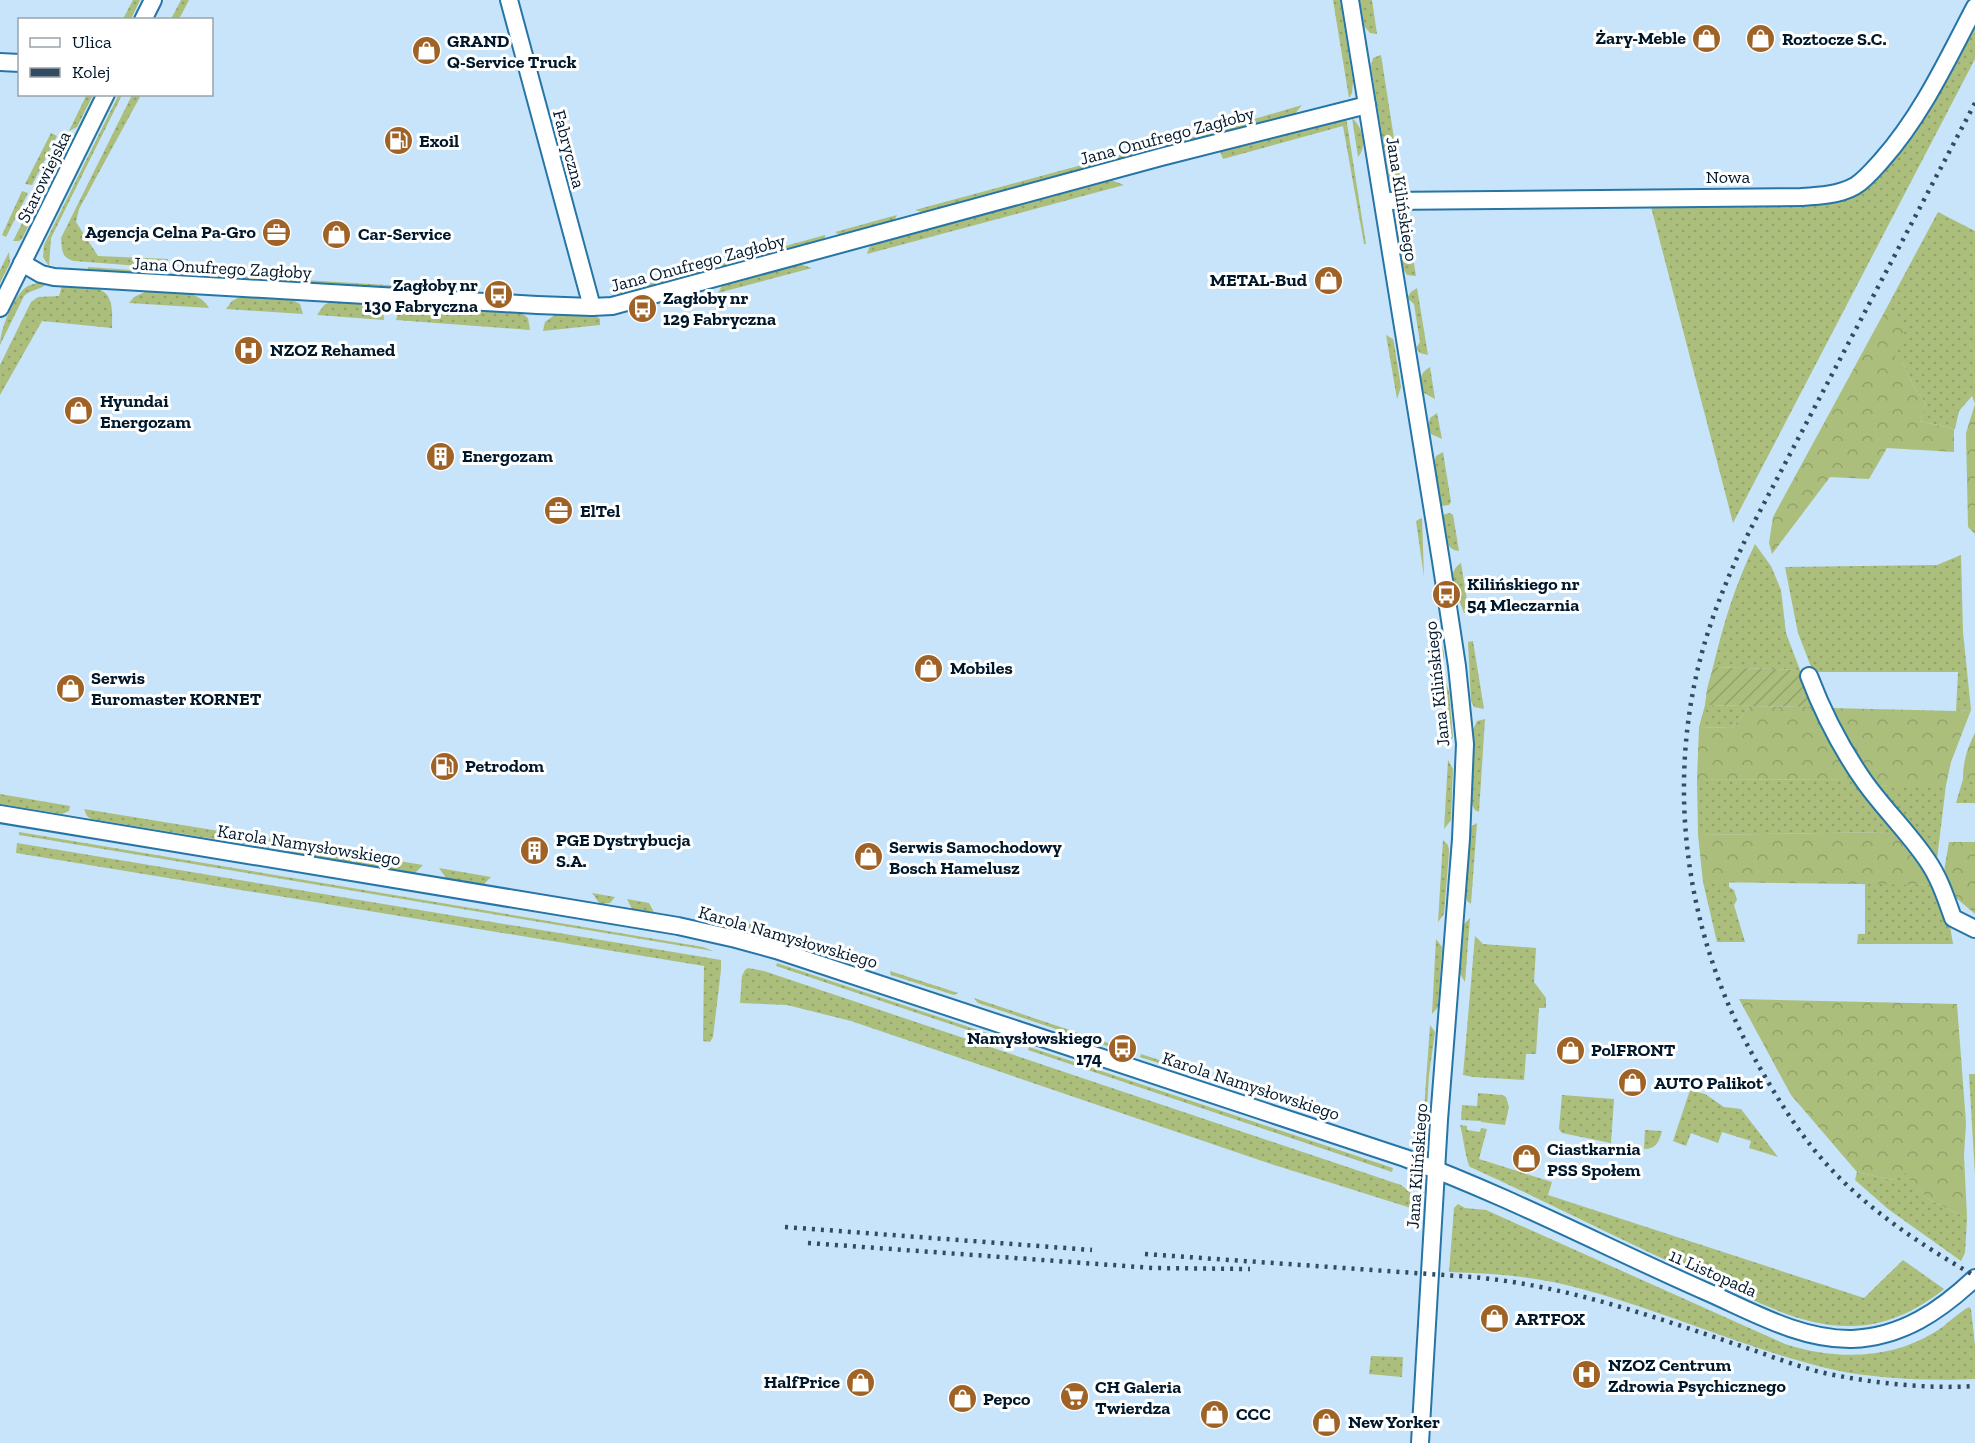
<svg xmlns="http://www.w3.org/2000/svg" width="1975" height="1443" font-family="'Zilla Slab',serif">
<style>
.grass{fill:url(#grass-dots)}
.forest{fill:url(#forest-crowns)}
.garden{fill:url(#garden-furrows)}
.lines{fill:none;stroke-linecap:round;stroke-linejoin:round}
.minor-casing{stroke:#2675a7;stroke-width:20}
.minor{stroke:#fff;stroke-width:16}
.rail{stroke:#324b60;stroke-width:4.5;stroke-dasharray:3 6;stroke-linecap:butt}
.labels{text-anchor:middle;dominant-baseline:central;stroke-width:6;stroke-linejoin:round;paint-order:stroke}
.poi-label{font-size:18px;font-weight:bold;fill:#00182c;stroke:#fff;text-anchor:start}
.street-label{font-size:18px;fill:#00182c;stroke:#fff}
</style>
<defs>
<pattern id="grass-dots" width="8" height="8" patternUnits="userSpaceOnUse" patternTransform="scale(1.5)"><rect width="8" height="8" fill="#abbe7c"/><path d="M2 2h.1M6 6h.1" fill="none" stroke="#91a36b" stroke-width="1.8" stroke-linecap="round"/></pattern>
<pattern id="forest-crowns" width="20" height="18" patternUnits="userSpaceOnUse" patternTransform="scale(1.5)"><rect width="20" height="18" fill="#abbe7c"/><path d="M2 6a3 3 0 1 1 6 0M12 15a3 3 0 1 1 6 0" fill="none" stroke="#91a36b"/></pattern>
<pattern id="garden-furrows" width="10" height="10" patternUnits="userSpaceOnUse" patternTransform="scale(1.5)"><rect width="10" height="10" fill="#abbe7c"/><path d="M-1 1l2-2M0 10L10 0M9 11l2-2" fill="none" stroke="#91a36b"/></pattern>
</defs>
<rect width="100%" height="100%" fill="#c7e4fa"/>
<g class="grass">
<path d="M133 0H140L131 19H123Z"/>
<path d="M181 0H189L179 19H171Z"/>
<path d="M1333 0H1340L1353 82 1352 93 1349 98Z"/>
<path d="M1360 0H1372L1377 34 1370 33 1364 26Z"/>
<path d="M1975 16V59L1733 523 1650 203 1856 191Z"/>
<path d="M1381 55 1402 190 1392 186 1389 178 1371 66 1373 58Z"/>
<path d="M87 94 93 95 77 127 69 131Z"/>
<path d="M119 94 122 95 51 238 49 266 43 257 44 245Z"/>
<path d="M132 95H141L79 209 76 222 98 256 168 259 167 268 74 261C61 258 62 249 61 238Z"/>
<path d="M1302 105 1293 116 1170 148 1166 145Z"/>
<path d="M1346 117 1366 244H1364L1343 126 1223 159 1220 151Z"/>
<path d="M1352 118C1362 126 1368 146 1358 157Z"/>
<path d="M51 133 57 136 32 185 25 184Z"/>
<path d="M64 141 66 150 50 182 47 185 41 187Z"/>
<path d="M1152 146 1148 153 926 213 915 210Z"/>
<path d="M1111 180 1124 185 867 254 869 248 872 245Z"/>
<path d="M22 191 28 193 6 237 2 235Z"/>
<path d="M35 198 37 208 22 239 19 241H13Z"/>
<path d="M1405 207 1416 276 1407 275 1403 268 1396 221V216Z"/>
<path d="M1938 212 1975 231V404L1972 396 1959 411 1955 429 1920 421 1926 404 1914 387 1902 362H1893L1886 309Z"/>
<path d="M897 215 894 221 842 236 835 232Z"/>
<path d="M825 235 824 240 624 295 619 292Z"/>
<path d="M9 252 10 263 0 283V270Z"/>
<path d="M799 264 812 268 718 293 723 284Z"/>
<path d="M88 267 160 272 151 275 88 271Z"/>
<path d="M187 273 420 287 408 290 190 277Z"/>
<path d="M38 283 46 284C41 290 31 289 24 296L0 345C0 330 13 298 25 288 29 285 33 284 38 283Z"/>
<path d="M62 286C100 288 115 283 112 328L42 321 0 395V365L31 302 38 297 59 296Z"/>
<path d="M1417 288 1428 355 1420 353 1416 348 1420 342 1414 304 1407 298 1411 292Z"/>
<path d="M145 292C164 290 198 288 209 308L129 303 134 297Z"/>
<path d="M242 296 291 299 300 304 303 314 226 309 232 301Z"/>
<path d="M333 301 378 304 383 309 384 320 317 315 324 305Z"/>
<path d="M408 305 519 311 528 318 530 330 396 320 399 309Z"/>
<path d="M556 314 595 315 600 319V325L543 331 545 322Z"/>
<path d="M1386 335 1393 339 1394 343 1401 387 1397 399Z"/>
<path d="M1430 367 1435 399 1424 393C1418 383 1419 373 1430 367Z"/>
<path d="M1437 413 1442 439 1431 434 1428 427 1430 418Z"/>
<path d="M1443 452 1451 502 1449 505 1441 506 1434 463 1436 456Z"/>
<path d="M1450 513 1453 515 1459 551C1442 549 1444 529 1442 515Z"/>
<path d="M1422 518 1424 577 1416 521Z"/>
<path d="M1755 544 1771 566 1781 590 1786 633 1800 670 1713 667C1724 622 1735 585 1755 544Z"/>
<path d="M1961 555 1963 632 1971 710 1956 711 1958 672H1813L1798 633 1785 567 1937 565Z"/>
<path d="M1461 563 1469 613H1464C1459 596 1442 576 1461 563Z"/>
<path d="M1432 620C1436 634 1453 659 1438 669Z"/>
<path d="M1473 641 1484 709 1474 707 1471 701 1468 642Z"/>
<path d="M1440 681 1446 684 1449 691 1453 737 1448 744Z"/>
<path d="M1705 705 1750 706 1732 728 1699 727Z"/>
<path d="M1485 719 1479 812 1475 810 1472 805V732L1477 721Z"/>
<path d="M1448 760 1453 769 1451 820 1444 829Z"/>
<path d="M1697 779 1855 780 1869 802 1893 832 1698 835Z"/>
<path d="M1963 779H1975V803H1956Z"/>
<path d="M1888 785H1946L1937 859 1930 857 1875 787Z"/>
<path d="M0 794 70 806 69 811 62 814 0 804Z"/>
<path d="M84 809 275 840 270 848 91 819 87 816Z"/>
<path d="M1477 823 1471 904 1467 901 1466 896 1470 830 1472 826Z"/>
<path d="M19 832 703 947 713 951 19 835Z"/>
<path d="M1443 840 1448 845 1449 852 1444 914 1438 922Z"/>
<path d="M285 842 423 865 415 873 288 852Z"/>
<path d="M17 843 721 960V970L713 1037 710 1042 703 1041 704 966 16 853Z"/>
<path d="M439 868 491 877 484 884 446 878Z"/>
<path d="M1729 881V887L1734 890 1737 900 1734 905 1745 942H1717L1703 882Z"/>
<path d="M1865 883 1935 885 1948 914 1953 944H1857L1858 934H1865Z"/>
<path d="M592 893 615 897 610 903 600 904Z"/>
<path d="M627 899 649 903 654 912 632 909Z"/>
<path d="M1470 918 1465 982 1460 974 1464 924Z"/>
<path d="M746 923 777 933 776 937 750 930Z"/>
<path d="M786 936 868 963 864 966 784 939Z"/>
<path d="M1475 936 1483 944 1536 948 1534 982 1546 998V1008H1539L1536 1054H1526L1524 1080 1473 1077 1463 1075Z"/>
<path d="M1436 939 1442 947 1438 1007 1432 1014Z"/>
<path d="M777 963 1008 1040 1007 1043 776 966Z"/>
<path d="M748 968 764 971 1401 1185 1410 1192 1411 1208 1271 1164 851 1021 787 1005 740 1003 742 976 745 970Z"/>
<path d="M890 971 958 993 954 995 891 975Z"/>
<path d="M974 998 1120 1047 1119 1050 978 1003Z"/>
<path d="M1430 1025 1435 1032 1429 1075 1426 1124H1423Z"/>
<path d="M1029 1047 1393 1168 1392 1172 1028 1050Z"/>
<path d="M1141 1054 1189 1070 1183 1071 1140 1057Z"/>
<path d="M1969 1074H1975V1175Z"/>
<path d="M1690 1090 1705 1094 1724 1107 1741 1109 1778 1157 1749 1148 1751 1141 1722 1132 1718 1143 1691 1133 1686 1146 1673 1141Z"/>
<path d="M1252 1091 1340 1120 1333 1121 1254 1094Z"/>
<path d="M1478 1093 1502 1095 1506 1097 1509 1107 1505 1125 1481 1122V1121L1461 1120 1462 1105 1477 1106Z"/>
<path d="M1562 1095 1614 1099 1611 1143 1562 1133 1559 1129Z"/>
<path d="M1460 1125 1467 1126V1130L1480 1132 1481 1128 1487 1129 1479 1159 1552 1182 1548 1195 1864 1298 1903 1260 1944 1289C1917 1311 1883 1327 1848 1326 1801 1326 1756 1301 1714 1282 1632 1246 1552 1204 1470 1167 1466 1161 1463 1135 1460 1125Z"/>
<path d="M1645 1130 1662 1131C1659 1142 1656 1149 1644 1149Z"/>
<path d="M1857 1172 1893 1180 1905 1172 1928 1199 1967 1218 1965 1253 1961 1261 1888 1209 1855 1180Z"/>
<path d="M1458 1204 1465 1208 1486 1210 1785 1344C1834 1360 1890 1360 1935 1332 1947 1325 1956 1314 1969 1307L1971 1309 1975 1345V1379C1933 1381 1876 1379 1835 1370 1739 1348 1649 1303 1553 1282 1519 1275 1484 1273 1449 1272L1454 1208Z"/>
<path d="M1371 1356 1403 1357 1402 1377 1369 1374Z"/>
</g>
<g class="forest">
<path d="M1886 309 1907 326 1893 362H1902L1914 387 1926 404 1920 421 1954 429V452L1887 448 1869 479 1830 477 1772 554 1769 543 1773 517Z"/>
<path d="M1975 404V534L1968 527 1966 433Z"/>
<path d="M1750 706 1811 707 1855 780 1697 779 1699 727 1732 728Z"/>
<path d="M1830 708 1956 711 1971 710 1951 762 1946 785H1888L1875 787 1844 744Z"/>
<path d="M1975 733V779H1963C1963 762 1967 748 1975 733Z"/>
<path d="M1893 832 1935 885 1703 882 1698 835Z"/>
<path d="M1949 842H1975V914L1954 896 1944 871Z"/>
<path d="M1739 999 1957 1004 1966 1123 1964 1155 1967 1218 1928 1199 1905 1173 1893 1180 1857 1172 1791 1095Z"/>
</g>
<path class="garden" d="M1713 667 1800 670 1811 700V707L1705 705 1707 689Z"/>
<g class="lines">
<defs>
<g id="minor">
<path d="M509 0 592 307"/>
<path d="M1350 0 1441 561 1457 666 1465 744 1461 839 1439 1120 1420 1443"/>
<path d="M143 20 153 0"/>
<path d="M0 62 20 63"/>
<path d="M1383 201 1801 197C1819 196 1839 195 1855 186 1865 180 1874 169 1882 160 1922 115 1947 60 1975 7"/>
<path d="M22 263 41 274 54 277 537 305 592 307 612 306 1161 157 1367 105"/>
<path d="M0 308 106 94"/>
<path d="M1809 676C1823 713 1841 748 1864 781 1883 808 1908 832 1927 860 1939 877 1946 898 1953 918L1975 929"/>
<path d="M0 814 678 926 736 939 776 950 1405 1158C1508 1196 1605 1247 1705 1291 1751 1311 1800 1340 1852 1339 1902 1337 1940 1311 1975 1278"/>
</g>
</defs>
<use href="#minor" class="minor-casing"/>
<use href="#minor" class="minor"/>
<g class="rail">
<path d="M1975 103 1750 530C1735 561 1721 593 1710 626 1661 773 1683 935 1760 1068 1780 1103 1802 1138 1830 1168 1871 1212 1923 1246 1975 1276"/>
<path d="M785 1227 1092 1250"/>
<path d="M808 1243 1153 1268 1250 1269"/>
<path d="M1145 1254 1472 1277C1563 1285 1649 1315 1735 1344 1769 1355 1804 1370 1839 1376 1883 1384 1931 1389 1975 1386"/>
</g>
</g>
<defs>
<symbol id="shop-disc" viewBox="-11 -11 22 22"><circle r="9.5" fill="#a06327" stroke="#fff"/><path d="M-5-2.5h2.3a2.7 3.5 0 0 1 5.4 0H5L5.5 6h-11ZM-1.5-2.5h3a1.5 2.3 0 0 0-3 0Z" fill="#fff"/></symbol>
<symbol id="fuel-disc" viewBox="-11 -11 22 22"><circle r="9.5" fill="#a06327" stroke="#fff"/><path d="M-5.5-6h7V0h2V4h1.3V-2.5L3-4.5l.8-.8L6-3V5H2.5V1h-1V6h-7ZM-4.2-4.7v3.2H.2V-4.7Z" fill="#fff"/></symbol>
<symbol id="office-disc" viewBox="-11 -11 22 22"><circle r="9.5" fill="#a06327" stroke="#fff"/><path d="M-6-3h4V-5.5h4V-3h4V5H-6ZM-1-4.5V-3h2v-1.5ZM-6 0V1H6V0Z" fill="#fff"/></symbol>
<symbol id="bus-disc" viewBox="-11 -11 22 22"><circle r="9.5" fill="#a06327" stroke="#fff"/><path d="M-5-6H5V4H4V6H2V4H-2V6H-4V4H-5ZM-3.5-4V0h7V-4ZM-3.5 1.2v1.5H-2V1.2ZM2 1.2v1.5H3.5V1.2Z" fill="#fff"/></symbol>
<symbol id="hospital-disc" viewBox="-11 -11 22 22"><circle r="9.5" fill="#a06327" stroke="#fff"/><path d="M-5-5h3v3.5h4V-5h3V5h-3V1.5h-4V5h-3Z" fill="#fff"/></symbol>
<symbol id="building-disc" viewBox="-11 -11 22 22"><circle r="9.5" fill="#a06327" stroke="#fff"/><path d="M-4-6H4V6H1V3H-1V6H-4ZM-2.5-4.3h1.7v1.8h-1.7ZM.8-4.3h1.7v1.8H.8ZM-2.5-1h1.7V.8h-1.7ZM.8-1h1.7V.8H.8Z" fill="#fff"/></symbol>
<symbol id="supermarket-disc" viewBox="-11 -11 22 22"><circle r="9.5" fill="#a06327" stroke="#fff"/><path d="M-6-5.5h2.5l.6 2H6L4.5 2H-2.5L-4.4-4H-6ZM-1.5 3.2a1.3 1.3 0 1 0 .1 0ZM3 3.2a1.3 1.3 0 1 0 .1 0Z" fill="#fff"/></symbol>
</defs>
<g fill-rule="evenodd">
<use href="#shop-disc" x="1690" y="22" width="33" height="33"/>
<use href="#shop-disc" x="1744" y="22" width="33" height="33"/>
<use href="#shop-disc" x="410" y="34" width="33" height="33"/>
<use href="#fuel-disc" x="382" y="124" width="33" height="33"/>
<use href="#office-disc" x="260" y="216" width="33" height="33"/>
<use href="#shop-disc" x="320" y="218" width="33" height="33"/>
<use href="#shop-disc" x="1312" y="264" width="33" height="33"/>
<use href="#bus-disc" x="482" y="278" width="33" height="33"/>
<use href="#bus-disc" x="626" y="292" width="33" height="33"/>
<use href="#hospital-disc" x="232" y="334" width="33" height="33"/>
<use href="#shop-disc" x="62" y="394" width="33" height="33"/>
<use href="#building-disc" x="424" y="440" width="33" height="33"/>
<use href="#office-disc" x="542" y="494" width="33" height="33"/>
<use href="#bus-disc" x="1430" y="578" width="33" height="33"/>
<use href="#shop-disc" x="912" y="652" width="33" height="33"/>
<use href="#shop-disc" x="54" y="672" width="33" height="33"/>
<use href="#fuel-disc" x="428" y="750" width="33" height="33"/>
<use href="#building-disc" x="518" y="834" width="33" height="33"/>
<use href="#shop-disc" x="852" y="840" width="33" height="33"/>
<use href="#bus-disc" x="1106" y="1032" width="33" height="33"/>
<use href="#shop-disc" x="1554" y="1034" width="33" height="33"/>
<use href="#shop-disc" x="1616" y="1066" width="33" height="33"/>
<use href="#shop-disc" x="1510" y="1142" width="33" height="33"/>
<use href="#shop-disc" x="1478" y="1302" width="33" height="33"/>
<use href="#hospital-disc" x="1570" y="1358" width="33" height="33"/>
<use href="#shop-disc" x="844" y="1366" width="33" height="33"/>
<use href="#supermarket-disc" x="1058" y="1380" width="33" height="33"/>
<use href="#shop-disc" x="946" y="1382" width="33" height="33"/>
<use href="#shop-disc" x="1198" y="1398" width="33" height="33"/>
<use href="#shop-disc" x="1310" y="1406" width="33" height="33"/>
</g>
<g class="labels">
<g class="poi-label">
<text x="1686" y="38" text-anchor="end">Żary-Meble</text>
<text x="1782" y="39">Roztocze S.C.</text>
<text x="447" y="41">GRAND<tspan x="447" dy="21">Q-Service Truck</tspan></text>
<text x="419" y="141">Exoil</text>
<text x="256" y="232" text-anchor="end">Agencja Celna Pa-Gro</text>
<text x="358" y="234">Car-Service</text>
<text x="1307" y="280" text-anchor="end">METAL-Bud</text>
<text x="478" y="285" text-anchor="end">Zagłoby nr<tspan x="478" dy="21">130 Fabryczna</tspan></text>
<text x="663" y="298">Zagłoby nr<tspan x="663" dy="21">129 Fabryczna</tspan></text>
<text x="270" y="350">NZOZ Rehamed</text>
<text x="100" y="401">Hyundai<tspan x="100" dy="21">Energozam</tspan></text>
<text x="462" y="456">Energozam</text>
<text x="580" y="511">ElTel</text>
<text x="1467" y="584">Kilińskiego nr<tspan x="1467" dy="21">54 Mleczarnia</tspan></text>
<text x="950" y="668">Mobiles</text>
<text x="91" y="678">Serwis<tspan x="91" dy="21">Euromaster KORNET</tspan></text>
<text x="465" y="766">Petrodom</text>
<text x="556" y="840">PGE Dystrybucja<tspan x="556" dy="21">S.A.</tspan></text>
<text x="889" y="847">Serwis Samochodowy<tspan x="889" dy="21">Bosch Hamelusz</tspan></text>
<text x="1102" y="1038" text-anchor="end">Namysłowskiego<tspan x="1102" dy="21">174</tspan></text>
<text x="1591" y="1050">PolFRONT</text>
<text x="1654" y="1083">AUTO Palikot</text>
<text x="1547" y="1149">Ciastkarnia<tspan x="1547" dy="21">PSS Społem</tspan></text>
<text x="1515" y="1319">ARTFOX</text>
<text x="1608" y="1365">NZOZ Centrum<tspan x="1608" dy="21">Zdrowia Psychicznego</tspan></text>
<text x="840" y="1382" text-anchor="end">HalfPrice</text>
<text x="1095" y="1387">CH Galeria<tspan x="1095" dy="21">Twierdza</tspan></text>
<text x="983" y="1399">Pepco</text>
<text x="1236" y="1414">CCC</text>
<text x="1348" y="1422">New Yorker</text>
</g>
<g class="street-label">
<text transform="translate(1167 136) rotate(-15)">Jana Onufrego Zagłoby</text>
<text transform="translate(569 149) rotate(75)">Fabryczna</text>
<text transform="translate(44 177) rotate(-64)">Starowiejska</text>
<text x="1728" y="177">Nowa</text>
<text transform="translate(1402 199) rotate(81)">Jana Kilińskiego</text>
<text transform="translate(698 263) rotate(-15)">Jana Onufrego Zagłoby</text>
<text transform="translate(222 268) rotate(3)">Jana Onufrego Zagłoby</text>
<text transform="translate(1437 684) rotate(-96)">Jana Kilińskiego</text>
<text transform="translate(309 845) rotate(9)">Karola Namysłowskiego</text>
<text transform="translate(788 937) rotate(16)">Karola Namysłowskiego</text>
<text transform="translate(1251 1086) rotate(18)">Karola Namysłowskiego</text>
<text transform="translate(1417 1166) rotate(-86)">Jana Kilińskiego</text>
<text transform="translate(1713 1273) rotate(24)">11 Listopada</text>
</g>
</g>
<rect x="18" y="18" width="195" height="78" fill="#ffffff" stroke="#99a3ab" stroke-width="1.5"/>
<rect x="30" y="38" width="30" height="9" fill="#ffffff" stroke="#99a3ab" stroke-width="1.5"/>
<text x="72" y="48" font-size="18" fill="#00182c">Ulica</text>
<rect x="30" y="68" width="30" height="9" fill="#324b60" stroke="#99a3ab" stroke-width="1.5"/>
<text x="72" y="78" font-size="18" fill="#00182c">Kolej</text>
</svg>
